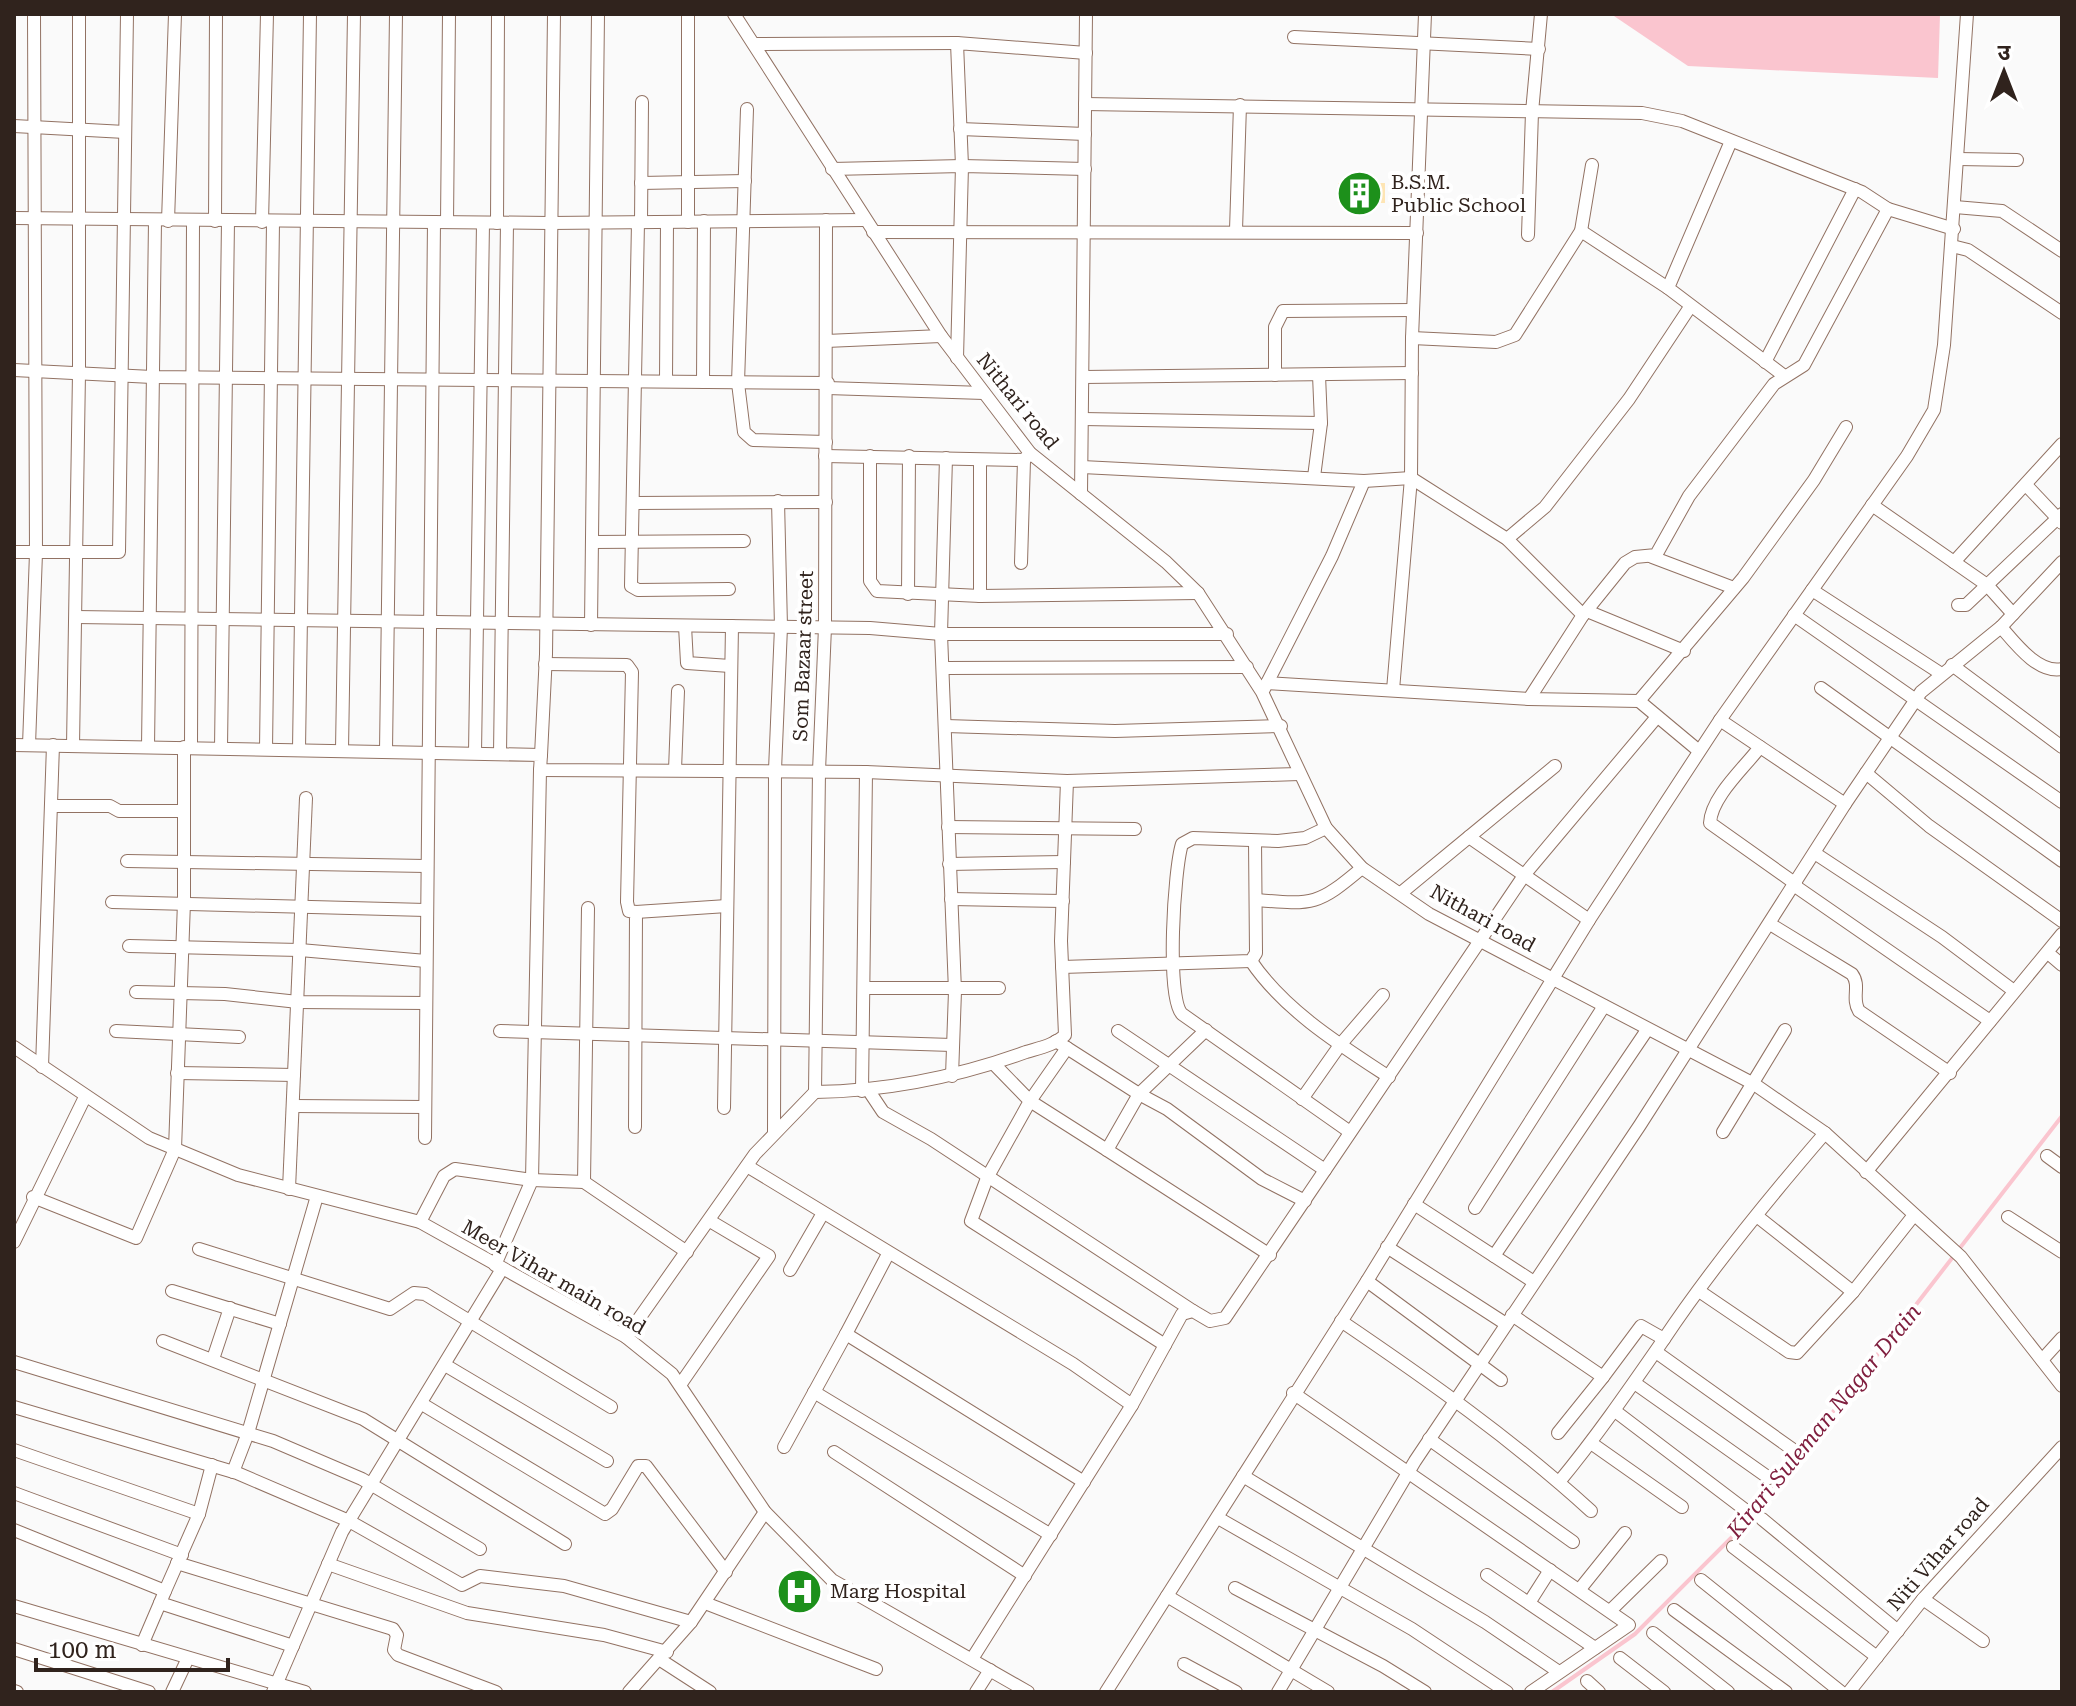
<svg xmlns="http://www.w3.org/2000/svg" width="2076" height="1706" font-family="'Roboto Serif','Noto Sans Devanagari',serif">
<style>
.green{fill:#fee5b4}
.water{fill:#fac5cf}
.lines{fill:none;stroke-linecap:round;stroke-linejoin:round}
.stream{stroke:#fac5cf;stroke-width:4}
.minor-casing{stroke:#927263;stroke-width:14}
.minor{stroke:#fff;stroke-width:12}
.labels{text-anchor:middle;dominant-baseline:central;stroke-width:8;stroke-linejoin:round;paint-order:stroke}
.poi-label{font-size:20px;fill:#30231d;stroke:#fff;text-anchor:start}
.street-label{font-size:20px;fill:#30231d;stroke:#fff}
.water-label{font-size:22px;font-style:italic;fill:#801f3f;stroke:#fff}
</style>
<rect width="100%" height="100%" fill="#fafafa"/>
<rect class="green" x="1338" y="183" width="47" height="20"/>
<path class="water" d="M1611 14H1940L1938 78 1688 66Z"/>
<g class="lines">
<path class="stream" d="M1552 1692 1635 1634 1751 1518 2062 1116"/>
<defs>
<g id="minor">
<path d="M734 14 941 336 1030 453 1166 562 1198 593 1262 692 1326 828 1362 868 1429 914 1754 1084 1825 1133 1961 1257 2062 1386"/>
<path d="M1294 37 1539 49"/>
<path d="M754 44 957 43"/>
<path d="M1085 104 1642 113 1682 121 1862 192 1888 209 1954 229"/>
<path d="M747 109 738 383 744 432 753 440 826 442"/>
<path d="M14 126 125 132"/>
<path d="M960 129 1085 134"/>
<path d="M1731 141 1668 288 1783 375"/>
<path d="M1958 159 2017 160"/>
<path d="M832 169 962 166 1085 169"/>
<path d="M641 183 745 181"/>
<path d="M1955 207 2002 211 2062 251"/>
<path d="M14 218 550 223 865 220"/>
<path d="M168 221 175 14"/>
<path d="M215 221 216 14"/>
<path d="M262 222 267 14"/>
<path d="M447 222 449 14"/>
<path d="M638 222 631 586 638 590 729 589"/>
<path d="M641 222 642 102"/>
<path d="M688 222V14"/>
<path d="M497 223 498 14"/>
<path d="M1236 230 1240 105"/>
<path d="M1581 231 1668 288"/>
<path d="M873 232 1417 233"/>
<path d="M1528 235 1532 112 1541 14"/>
<path d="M1952 246 1968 250 2062 313"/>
<path d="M1412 338 1496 342 1515 335 1581 231 1592 165"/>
<path d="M826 341 941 336"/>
<path d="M957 358 962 166 957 43 1086 53"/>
<path d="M1765 362 1855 189"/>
<path d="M14 370 152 377 828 383"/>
<path d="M1275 375V327L1283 311 1413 310"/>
<path d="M1084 377 1412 373"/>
<path d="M666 381 667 222"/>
<path d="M703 382 704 221"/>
<path d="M827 388 984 393"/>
<path d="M1083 419 1321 423"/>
<path d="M825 456 1024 460 1030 453"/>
<path d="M870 456V581L877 591 980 596 1198 593"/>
<path d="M946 458 941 634 955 991 952 1076"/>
<path d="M1082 467 1364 481 1411 478 1507 539 1583 615"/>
<path d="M1314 477 1321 423 1319 375"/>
<path d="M2026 485 2062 523"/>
<path d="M1081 494 1086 14"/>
<path d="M634 503 826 502"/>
<path d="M1872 505 1987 585 2013 614"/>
<path d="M1507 539 1545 507 1629 399 1690 307"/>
<path d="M593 542 744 541"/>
<path d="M14 552H119L127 14"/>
<path d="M1652 557 1734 588"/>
<path d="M1954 562 2062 444"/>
<path d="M1021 563 1024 460"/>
<path d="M1812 590 1940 673"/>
<path d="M908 594 909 456"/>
<path d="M980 596V460"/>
<path d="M1958 605H1966L2062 514"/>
<path d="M1587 611 1684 651"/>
<path d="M1794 615 2062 802"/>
<path d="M76 617 870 628 941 634H1227"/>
<path d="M591 625 598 14"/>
<path d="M685 626 687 663 730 666"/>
<path d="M2001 627C2015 643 2038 674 2062 669"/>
<path d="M545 664 627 665 632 672 627 902 629 911 636 912 635 1127"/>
<path d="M1952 665 2062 747"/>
<path d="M945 668 1247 667"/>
<path d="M1267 683 1529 699 1639 701 1743 578 1814 480 1846 427"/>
<path d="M1821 688 2062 861"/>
<path d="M1264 689 1332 556 1364 481"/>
<path d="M1393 690 1411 478 1412 338 1425 14"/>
<path d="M1529 699 1583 615 1625 563 1635 557 1656 555 1689 496 1774 384 1804 365 1888 209"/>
<path d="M1639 701 1699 751"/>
<path d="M1720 720 1845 804"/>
<path d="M946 726 1115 731 1281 726"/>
<path d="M14 745 541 755 540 770 866 772 1067 781 1299 774"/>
<path d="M29 745 36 553 34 14"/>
<path d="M73 746 79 373V14"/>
<path d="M148 747 155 221"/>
<path d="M191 747 193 221"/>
<path d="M1760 747C1745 767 1711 797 1710 823L1796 884"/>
<path d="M221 748 228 221"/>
<path d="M266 749 273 222"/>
<path d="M299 749 310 14"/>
<path d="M342 750 354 14"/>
<path d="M386 751 396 14"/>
<path d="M475 753 483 223"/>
<path d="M500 754 507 223"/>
<path d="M541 755 546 654 554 14"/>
<path d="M675 770 678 691"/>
<path d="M1866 773 1929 826 2062 921"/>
<path d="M51 806H110L119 811H184"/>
<path d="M948 827 1135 829"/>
<path d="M1326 828 1305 838 1278 841 1193 838 1182 844C1174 869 1166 997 1182 1014L1350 1132"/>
<path d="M1469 837 1589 920"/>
<path d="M1816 854 1942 937 2014 991"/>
<path d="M127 861 426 866"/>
<path d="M949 864 1064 862"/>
<path d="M1795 886 1990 1021"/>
<path d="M1401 893 1555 766"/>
<path d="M951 899 1063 901"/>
<path d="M1257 900C1314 905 1318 905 1362 868"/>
<path d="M112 902 426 910"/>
<path d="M636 912 727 906"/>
<path d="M1770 924 1852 974C1861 986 1851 998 1859 1011L1950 1073"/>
<path d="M129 946 300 950 426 961"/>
<path d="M2048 953 2062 965"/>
<path d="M1251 961C1284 1010 1340 1045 1389 1077"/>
<path d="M1062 967 1251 961 1256 953 1255 841"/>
<path d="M864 988H999"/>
<path d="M136 992 225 994 298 1002 426 1003"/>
<path d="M1206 1030 1139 1094 1167 1109 1262 1179 1305 1201"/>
<path d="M116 1031 239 1037"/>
<path d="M500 1031 952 1045"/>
<path d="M1118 1031 1325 1170"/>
<path d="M1056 1041 1139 1094 1107 1150 1270 1255"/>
<path d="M14 1047 149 1138 238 1175 420 1222 626 1337 672 1374 765 1512 832 1580 1028 1692"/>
<path d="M1067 1048 1030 1101 1107 1150"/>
<path d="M994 1064 1030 1101 987 1178 971 1221 1165 1345"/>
<path d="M42 1067 53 745"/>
<path d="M177 1073 294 1075"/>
<path d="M862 1091 866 772"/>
<path d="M869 1091 883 1112 931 1139 1193 1311"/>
<path d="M815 1092 819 771 825 627 826 220"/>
<path d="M815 1092C888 1091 957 1077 1026 1052 1039 1048 1055 1045 1065 1035L1061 941 1067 781"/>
<path d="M1302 1099 1340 1045 1383 995"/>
<path d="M293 1106 425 1107"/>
<path d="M724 1108 732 626"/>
<path d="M1723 1132 1785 1030"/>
<path d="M774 1133 775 770 781 627 778 501"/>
<path d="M425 1138 434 222"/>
<path d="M2047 1156 2062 1167"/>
<path d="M747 1166 1073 1364 1132 1405 1182 1314 1193 1311 1210 1321 1225 1318 1525 874 1656 718"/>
<path d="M1866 1172 2062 934"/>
<path d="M584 1182 588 908"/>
<path d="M289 1189 306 798"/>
<path d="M33 1197 136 1238 175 1149 184 902V747"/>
<path d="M1414 1204 1534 1282"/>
<path d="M1475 1208 1604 1006"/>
<path d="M1758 1217 1853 1292"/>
<path d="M2008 1217 2062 1252"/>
<path d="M420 1222 444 1176 455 1169 532 1180 584 1182 687 1252"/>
<path d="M14 1242 85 1097"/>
<path d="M1387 1247 1506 1324"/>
<path d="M199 1249 390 1309 414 1293 425 1294 611 1407"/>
<path d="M888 1254 846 1334 1084 1482"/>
<path d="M1494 1256 1647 1030"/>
<path d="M495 1265 532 1180 540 770"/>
<path d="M790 1270 823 1213"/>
<path d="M1367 1281 1501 1380"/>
<path d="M172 1291 280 1324"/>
<path d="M1699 1291 1789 1352 1797 1353 1853 1292 1914 1215"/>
<path d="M1512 1315 1603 1377 1641 1326 1664 1339"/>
<path d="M1341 1321C1428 1380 1513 1440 1591 1511"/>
<path d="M626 1337 755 1154 815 1092"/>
<path d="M163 1341 363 1419 565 1544"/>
<path d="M1656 1352 1792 1449"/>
<path d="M213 1359 230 1308"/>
<path d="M2042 1360 2062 1338"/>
<path d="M14 1362 273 1441 362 1479 480 1549"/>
<path d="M445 1365 607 1461"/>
<path d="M1636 1384 1769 1478"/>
<path d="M680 1385 769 1256 710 1221"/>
<path d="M814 1392 1051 1535"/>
<path d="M1293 1393 1629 1625 1531 1692"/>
<path d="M422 1404 605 1514 612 1509 638 1466H646L726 1572"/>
<path d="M14 1407 237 1473 349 1521 462 1585 480 1576 564 1586 691 1622"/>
<path d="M1615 1411 1744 1509"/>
<path d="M1558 1433 1603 1377"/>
<path d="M1429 1439 1573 1542"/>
<path d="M1591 1443 1682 1507"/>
<path d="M784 1447 846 1334"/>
<path d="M14 1450 199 1514"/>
<path d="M834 1452 1025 1576"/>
<path d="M233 1472 248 1433 317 1196"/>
<path d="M1243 1476 1485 1622 1559 1672"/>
<path d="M1559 1482C1597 1436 1630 1388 1664 1339 1712 1267 1769 1198 1825 1133"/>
<path d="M14 1493 182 1555"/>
<path d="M1218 1518 1412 1629 1507 1692"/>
<path d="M1762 1519 1898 1631"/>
<path d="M14 1530 165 1591 160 1603 293 1646"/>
<path d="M1733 1547 1877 1657"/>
<path d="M177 1563 393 1629 397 1635 394 1650 398 1655 496 1692"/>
<path d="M328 1564 467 1613 604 1635 667 1652"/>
<path d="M1487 1575 1595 1648"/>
<path d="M1701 1580 1841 1692"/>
<path d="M1235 1588 1383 1666 1425 1692"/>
<path d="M1580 1589 1625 1533"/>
<path d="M165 1591 199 1514 212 1465"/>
<path d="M1167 1596 1328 1692"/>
<path d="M1923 1599 1983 1641"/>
<path d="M705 1603 876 1669"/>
<path d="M1529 1603 1550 1570"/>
<path d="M14 1606 305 1692"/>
<path d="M1611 1610 1661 1561"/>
<path d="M1674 1610 1786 1692"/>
<path d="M1653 1633 1728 1692"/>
<path d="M142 1645 160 1603"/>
<path d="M14 1649 149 1692"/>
<path d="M1620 1658 1664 1692"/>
<path d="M659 1659 710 1692"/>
<path d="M972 1659 1132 1405"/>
<path d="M1184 1664 1236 1692"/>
<path d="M1587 1681 1599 1692"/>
<path d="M14 1691 17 1692"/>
<path d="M172 1692 188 1658"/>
<path d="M273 1692 342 1532 502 1269"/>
<path d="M629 1692 691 1622 765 1512"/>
<path d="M976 1692 990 1670"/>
<path d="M1106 1692 1367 1281 1589 920 1720 720 1907 456 1934 410 1944 345 1967 14"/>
<path d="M1278 1692 1415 1461 1640 1125 1845 804 1921 692 2001 627 2062 562"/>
<path d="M1849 1692 1923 1599 2062 1447"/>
</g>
</defs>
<use href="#minor" class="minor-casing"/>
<use href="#minor" class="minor"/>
</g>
<defs>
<symbol id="building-disc" viewBox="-11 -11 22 22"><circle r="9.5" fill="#1d901b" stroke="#fff"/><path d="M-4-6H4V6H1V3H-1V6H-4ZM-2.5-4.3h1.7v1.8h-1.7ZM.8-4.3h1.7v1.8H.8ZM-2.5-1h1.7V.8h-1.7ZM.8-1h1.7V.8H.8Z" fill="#fff"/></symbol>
<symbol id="hospital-disc" viewBox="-11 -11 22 22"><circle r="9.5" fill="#1d901b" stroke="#fff"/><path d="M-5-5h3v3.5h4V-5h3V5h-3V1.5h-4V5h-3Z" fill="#fff"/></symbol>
</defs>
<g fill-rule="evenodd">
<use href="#building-disc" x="1334" y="168" width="51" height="51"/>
<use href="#hospital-disc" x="774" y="1566" width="51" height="51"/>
</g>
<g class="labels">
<g class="poi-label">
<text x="1391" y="182">B.S.M.<tspan x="1391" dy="23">Public School</tspan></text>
<text x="830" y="1591">Marg Hospital</text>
</g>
<g class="street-label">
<text transform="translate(1018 401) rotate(51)">Nithari road</text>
<text transform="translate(803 656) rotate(-88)">Som Bazaar street</text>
<text transform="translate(1483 918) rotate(29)">Nithari road</text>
<text transform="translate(554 1277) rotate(30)">Meer Vihar main road</text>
<text transform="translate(1938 1554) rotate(-49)">Niti Vihar road</text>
</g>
<g class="water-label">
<text transform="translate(1824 1421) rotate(-51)">Kirari Suleman Nagar Drain</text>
</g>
</g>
<rect width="2076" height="1706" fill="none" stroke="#30231d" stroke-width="32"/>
<g transform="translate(2004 72)" stroke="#ffffff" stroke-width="6" paint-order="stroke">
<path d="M0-6L14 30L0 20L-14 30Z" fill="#30231d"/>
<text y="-12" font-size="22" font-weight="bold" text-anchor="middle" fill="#30231d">उ</text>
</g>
<path d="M36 1658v12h192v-12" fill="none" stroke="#30231d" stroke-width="4"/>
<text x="48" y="1658" font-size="24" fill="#30231d" stroke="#ffffff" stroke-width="6" paint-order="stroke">100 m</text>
</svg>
